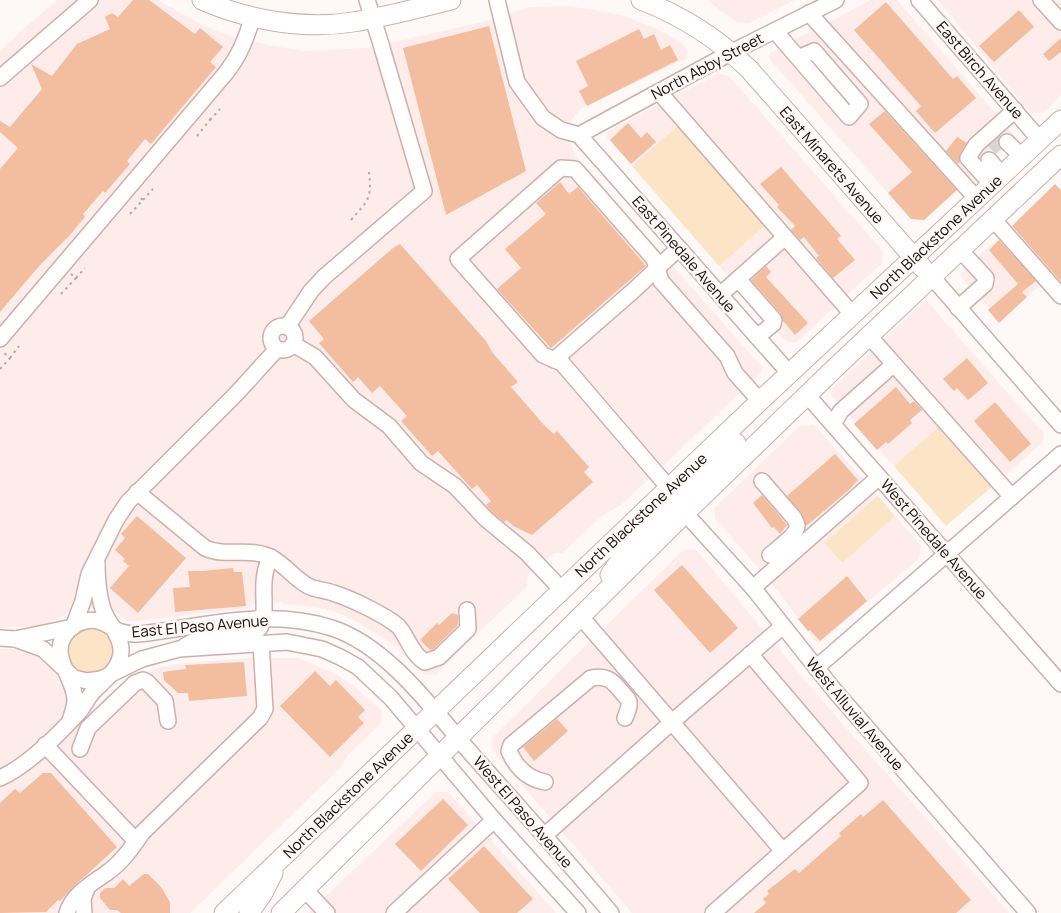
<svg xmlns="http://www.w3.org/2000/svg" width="1061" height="913" font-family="Manrope,sans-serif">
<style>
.built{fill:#fdecea}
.green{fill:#fce4c7}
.building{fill:#f3bda0}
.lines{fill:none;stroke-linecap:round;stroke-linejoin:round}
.minor-tunnel{stroke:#dbd4d3;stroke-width:15;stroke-dasharray:15 8;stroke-linecap:butt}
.minor-casing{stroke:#cdafab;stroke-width:18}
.major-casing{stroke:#cdafab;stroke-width:21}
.path{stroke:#b1aaa9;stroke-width:2;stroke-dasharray:2.5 4;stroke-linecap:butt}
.minor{stroke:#fff;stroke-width:15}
.major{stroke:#fff;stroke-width:19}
.labels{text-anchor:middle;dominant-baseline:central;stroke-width:5;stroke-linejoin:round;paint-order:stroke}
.street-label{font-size:15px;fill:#140a09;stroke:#fef8f7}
</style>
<rect width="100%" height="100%" fill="#fef8f7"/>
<g class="built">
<path d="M57 0H158L200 24 233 37 273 46 304 51 365 48 395 42 491 20 530 7 566 6 595 10 625 16 659 30 681 42 688 50 687 58 580 109 571 121 568 128 569 141 575 155 762 367 761 373 621 505 603 515 562 553H554L528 575 527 586 435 675 423 674 397 647 359 623 341 614 320 608 283 604 281 602 251 605 248 608 128 622 115 611 86 607 73 610 53 621 39 626 0 628V50Z"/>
<path d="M707 0H795L749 23 736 22Z"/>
<path d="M871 0H897L1015 136 1014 139 960 187 931 155 888 193 769 58 770 53Z"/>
<path d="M938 0H1061V95L1045 112 1030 113Z"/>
<path d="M719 74 729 76 882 250V263L845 297 671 98Z"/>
<path d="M661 103 680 124 632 166 607 137V132Z"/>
<path d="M767 224 838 304 797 342H786L719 266Z"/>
<path d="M1002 234 1044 282 1000 320 962 278 961 274Z"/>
<path d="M926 300 1044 434 1043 442 1003 477 883 340Z"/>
<path d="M874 349 942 424 894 466 829 392Z"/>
<path d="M814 425 878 496 824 543 841 563 895 516 921 546 919 558 818 644 766 576 715 519 714 509 799 426Z"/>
<path d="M684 549 696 550 826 705 1009 913H632L492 750V738Z"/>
<path d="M0 649H21L34 652 46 660 61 680 68 698 93 710 106 697 123 683 161 667 185 663 248 658H297L333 672 354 686 382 711 381 723 347 756 342 766 190 913H0Z"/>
<path d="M436 792H448L556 913H308Z"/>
</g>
<g class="green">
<path d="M680 124 767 224 719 266 632 166Z"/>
<path d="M942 424 995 484 946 526 894 466Z"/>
<path d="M878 496 895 516 842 563 824 543Z"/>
<circle cx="90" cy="651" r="23"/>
</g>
<g class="building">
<path d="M133 0H149L195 34 200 28 223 47 210 62 216 67 151 144 145 139 127 161 130 164 105 193 103 191 83 214 85 217 69 236 40 265 0 312V169L18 148 0 132V121L10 127 42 89 31 64 52 76 77 44 110 29 105 17 112 13 118 17Z"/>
<path d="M886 2 953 79 957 76 976 98 935 133 916 111 921 106 854 30Z"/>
<path d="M1019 10 1034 27 994 62 979 46Z"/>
<path d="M489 26 526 171 446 215 403 48Z"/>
<path d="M639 29 644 39 654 34 661 50 670 45 678 60 587 106 579 91 588 86 576 61Z"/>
<path d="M1061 38V52L1049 61 1043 54Z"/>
<path d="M885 111 957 190 924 220 911 219 888 193 912 172 869 124Z"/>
<path d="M628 123 641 138 647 132 656 142 631 164 610 140Z"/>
<path d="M957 137 967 143 960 154V162L958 164 946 151Z"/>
<path d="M781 167 841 236 837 239 855 260 833 278 816 258 819 256 804 237 800 240 791 230 795 226 777 207 779 205 760 184Z"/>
<path d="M560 182 569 194 578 187 646 266 551 348 497 289 521 268 505 249 546 214 536 203Z"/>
<path d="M1055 184 1061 190V282L1012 226Z"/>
<path d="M999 240 1036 281 1022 292 1027 297 999 323 988 310 1018 284 989 250Z"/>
<path d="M400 244 486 341 492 352 518 382 511 387 544 425 554 434 557 431 589 467 584 472 593 482 532 535 513 526 507 520 504 522 492 512 486 505 491 501 477 485 472 489 438 451 432 456 401 421 407 416 380 386 372 393 358 377 353 382 319 343 324 339 309 321 393 248Z"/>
<path d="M766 266 771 272 766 277 808 323 795 335 783 321 781 314 751 280Z"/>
<path d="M967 358 988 383 968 400 957 388 954 391 943 379Z"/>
<path d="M896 387 910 404 914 401 922 410 910 420 912 423 888 444 886 442 877 450 854 424Z"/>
<path d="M995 402 1031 444 1010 462 974 421Z"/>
<path d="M835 454 858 480 849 490 806 526 802 514 787 496Z"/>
<path d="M762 495 787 525 780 534 774 527 772 528 753 503Z"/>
<path d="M137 516 186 558 138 613 110 588 129 566 123 561 125 559 115 550 125 538 121 534Z"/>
<path d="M682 565 738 628 710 653 654 590Z"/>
<path d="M233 568 234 572H242L246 606 175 612 173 588 190 587 188 571H203Z"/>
<path d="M847 576 867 601 820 641 810 630 808 631 798 619Z"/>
<path d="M452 613 458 615V625L434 649 430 650 420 640 437 623 439 625Z"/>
<path d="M244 662 247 696 189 701 188 693H178L164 680 163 672 186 669 185 665Z"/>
<path d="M315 671 330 686 336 680 365 710 358 717 364 723 330 757 280 706Z"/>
<path d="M557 719 568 731 534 761 523 747Z"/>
<path d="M43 773H51L117 847 72 888 60 901 58 900 46 912 0 913V803L15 789 20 793Z"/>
<path d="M443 799 468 825 421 871 395 844Z"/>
<path d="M883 800 971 900 956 913H754L766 903 763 899 769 894 767 891 795 869 799 873 841 836 839 833 861 814 863 817Z"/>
<path d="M484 846 533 899 517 913H480L448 879Z"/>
<path d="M144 874H148L161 887 170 902V913H121L117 910H110L100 898V893L105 888H114L123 879 129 886Z"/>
</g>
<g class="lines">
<path class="minor-tunnel" d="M991 138 1001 149"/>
<defs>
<g id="minor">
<path d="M497 0 517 82 543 118 561 130 579 135"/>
<path d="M919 0 1040 140"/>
<path d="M1041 0 1061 22"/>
<path d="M809 13 977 199"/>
<path d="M775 31 849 117 860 104 814 51 798 58"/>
<path d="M0 78 90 0"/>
<path d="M659 92 853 315"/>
<path d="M579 135 790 374"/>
<path d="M579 135 732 52 836 0"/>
<path d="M1007 142 1022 157"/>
<path d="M989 160 1002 175"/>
<path d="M992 185 968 158 976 145 1015 110"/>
<path d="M993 219 1061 296"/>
<path d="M932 277 1061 425"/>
<path d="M738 279 774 320 773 324 757 337"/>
<path d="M720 295 785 237"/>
<path d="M958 308 985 284 986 278 960 250"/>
<circle cx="283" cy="338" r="12"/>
<path d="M287 327 311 291 324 277 424 191 380 41 367 0"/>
<path d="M869 336 1012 497"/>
<path d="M0 339 225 74C240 55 246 39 253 16"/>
<path d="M293 344 315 357 354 400 389 426 421 463 455 486 486 519 527 553 562 590"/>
<path d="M554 360 634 290 679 248"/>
<path d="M807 395 1061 684"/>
<path d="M833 424 841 411 894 364"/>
<path d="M762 481 794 518C795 520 797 524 797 525 798 534 777 549 770 555"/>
<path d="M669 488 562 363 543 355 458 259 561 168 575 169 654 259 661 281 727 356 735 373 760 401"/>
<path d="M137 492 205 548C227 558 250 546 272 558 285 565 294 578 308 586 316 590 325 590 333 593 350 598 385 615 398 626 407 635 411 654 425 662L439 657 468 629 467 610"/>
<path d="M685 513 753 588 834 690 1028 913"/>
<path d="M753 588 879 477"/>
<path d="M581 617 783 851"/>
<path d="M73 627 83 601 89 574 116 520 128 502 236 394 277 349"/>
<path d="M0 638 15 639 73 627"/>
<path d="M15 639 43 649 74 678 87 681 101 679 142 659 179 649 287 642 322 649 340 657 358 667 391 698 494 820 578 913"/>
<path d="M185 646 204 636 251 632 259 629C271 613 256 582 271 557"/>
<path d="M816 668 1061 454"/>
<path d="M70 721C72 714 75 707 75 699 74 678 51 657 64 636 72 624 87 617 101 622 108 624 114 630 121 632 131 635 139 634 148 633 208 625 272 608 332 628 390 647 436 714 476 759 522 810 567 861 611 913"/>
<path d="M45 745 136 841"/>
<path d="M80 749 88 728 135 683 143 680 147 682 165 701 168 721"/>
<path d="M0 778C27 766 59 734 79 712 84 706 87 699 92 693 103 681 122 668 121 650 121 636 109 624 104 612 98 596 97 579 97 562"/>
<path d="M545 782C528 779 516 767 509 751L511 745 591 678C611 674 615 685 627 698 632 704 627 712 625 718"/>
<path d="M544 836 672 722 783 626"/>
<path d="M305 890 327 913"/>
<path d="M67 913C72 894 93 883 108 872 122 862 132 848 142 833L260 718 265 709 261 643"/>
<path d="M84 913 83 899 87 888"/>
<path d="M394 913 494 820"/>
<path d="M713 913 860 783 750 654"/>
</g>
<g id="major">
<path d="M202 0C248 20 303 30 353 22 386 17 418 8 451 0"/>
<path d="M641 0C683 16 717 38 749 69L922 267"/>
<path d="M685 513 683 500 685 494 736 443"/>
<path d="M610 575 624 555 673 505 675 500 669 488"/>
<path d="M224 913 760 401 1061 120"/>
<path d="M249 913 263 893 273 873"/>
<path d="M281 913 685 513 836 367 1061 155"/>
</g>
</defs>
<use href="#minor" class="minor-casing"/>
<use href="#major" class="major-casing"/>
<g class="path">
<path d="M210 120 220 109"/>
<path d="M197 136 210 120 206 117"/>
<path d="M143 200 153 189"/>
<path d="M130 214 143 200 138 196"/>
<path d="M351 220C368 200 372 200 369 172"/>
<path d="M76 278 85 268"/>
<path d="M61 294 76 278 71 274"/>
<path d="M10 358 19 346"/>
<path d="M0 369 10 358 3 352"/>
</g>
<use href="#minor" class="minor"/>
<use href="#major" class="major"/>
</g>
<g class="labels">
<g class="street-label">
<text transform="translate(707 66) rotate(-28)">North Abby Street</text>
<text transform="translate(980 70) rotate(49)">East Birch Avenue</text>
<text transform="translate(832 165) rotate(49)">East Minarets Avenue</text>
<text transform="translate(936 237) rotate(-43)">North Blackstone Avenue</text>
<text transform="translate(684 254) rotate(49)">East Pinedale Avenue</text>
<text transform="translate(641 515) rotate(-43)">North Blackstone Avenue</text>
<text transform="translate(934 539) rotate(49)">West Pinedale Avenue</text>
<text transform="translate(200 626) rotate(-5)">East El Paso Avenue</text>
<text transform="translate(855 714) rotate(50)">West Alluvial Avenue</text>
<text transform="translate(348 795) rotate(-44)">North Blackstone Avenue</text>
<text transform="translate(523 812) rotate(49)">West El Paso Avenue</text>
</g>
</g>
</svg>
